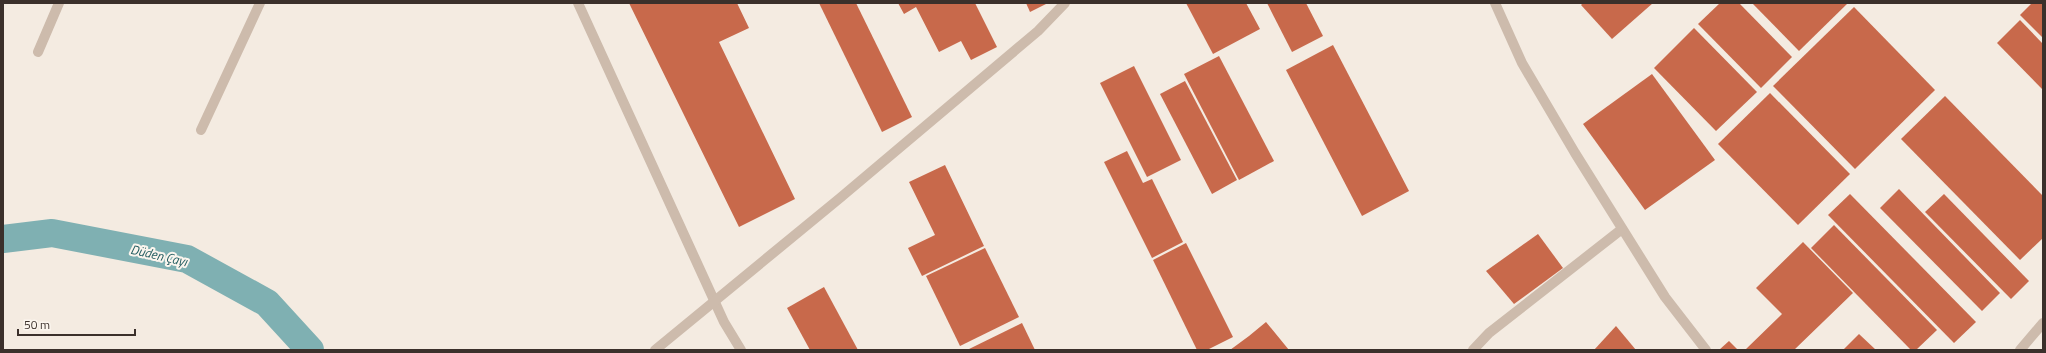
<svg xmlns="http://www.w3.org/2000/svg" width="2046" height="353" font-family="'Titillium Web',sans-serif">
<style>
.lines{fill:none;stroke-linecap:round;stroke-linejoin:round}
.river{stroke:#7fb0b2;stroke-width:28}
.building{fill:#c8694b}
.minor{stroke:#cdbbac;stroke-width:10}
.labels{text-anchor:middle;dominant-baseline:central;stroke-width:4;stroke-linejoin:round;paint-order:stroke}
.water-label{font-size:13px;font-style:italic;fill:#1f5a5e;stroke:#fbf5ee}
</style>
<rect width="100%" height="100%" fill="#f4ebe1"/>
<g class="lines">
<path class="river" d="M3 239 52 233 187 259 267 303 310 350"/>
</g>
<g class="building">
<path d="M629 3H737L749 28 719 42 795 199 739 227Z"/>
<path d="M819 3H856L912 117 882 132Z"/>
<path d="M898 3H975L997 47 971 60 961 41 939 52 916 7 904 14Z"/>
<path d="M1026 3H1048L1030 12Z"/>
<path d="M1186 3H1246L1260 29 1213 54Z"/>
<path d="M1267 3H1306L1323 36 1292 52Z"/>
<path d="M1583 3H1653L1612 39 1581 5Z"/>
<path d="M1720 3H1739L1792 57 1761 88 1698 24Z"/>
<path d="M1752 3H1848L1799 51Z"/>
<path d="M2032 3H2043V38L2020 15Z"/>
<path d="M1854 7 1935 90 1855 169 1773 86Z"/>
<path d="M2020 20 2043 44V90L1997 43Z"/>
<path d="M1694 28 1757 92 1716 131 1654 68Z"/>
<path d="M1333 45 1409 191 1362 216 1286 70Z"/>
<path d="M1219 56 1274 161 1239 180 1184 74Z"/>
<path d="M1134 66 1181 160 1147 177 1100 83Z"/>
<path d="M1652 74 1715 160 1645 210 1583 124Z"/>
<path d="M1185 81 1237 180 1212 194 1160 94Z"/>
<path d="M1770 93 1850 174 1798 225 1718 144Z"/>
<path d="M1945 96 2043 196V238L2020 260 1901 139Z"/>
<path d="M1127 151 1143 183 1152 179 1183 242 1152 258 1104 162Z"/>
<path d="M945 165 984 246 922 276 908 248 935 235 909 182Z"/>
<path d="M1899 189 2000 293 1982 311 1880 208Z"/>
<path d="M1850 194 1976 322 1954 343 1828 215Z"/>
<path d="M1944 194 2029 281 2011 299 1925 212Z"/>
<path d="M1834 225 1937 330 1916 350H1911L1811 248Z"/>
<path d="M1538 234 1563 268 1514 304 1486 271Z"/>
<path d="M1803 242 1853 293 1794 350H1745L1782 314 1756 288Z"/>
<path d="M1186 243 1233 337 1207 350H1197L1153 260Z"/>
<path d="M985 248 1019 317 960 346 926 276Z"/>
<path d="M824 287 858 350H810L787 308Z"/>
<path d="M1266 322 1289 350H1230L1249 336Z"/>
<path d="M1022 323 1035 350H967Z"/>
<path d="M1616 326 1636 350H1594Z"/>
<path d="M1859 334 1876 350H1843Z"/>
<path d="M1729 341 1738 350H1719Z"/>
</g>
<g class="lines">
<g class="minor">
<path d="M578 3 724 322 741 350"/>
<path d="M1495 3 1522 63 1575 153 1665 297 1706 350"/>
<path d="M38 52 59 3"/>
<path d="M201 130 260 3"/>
<path d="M655 350 840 198 1038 31 1065 3"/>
<path d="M1473 350 1489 333 1622 229"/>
<path d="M2020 350 2043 323"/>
</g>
</g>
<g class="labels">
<g class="water-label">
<text transform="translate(159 255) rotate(13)">Düden Çayı</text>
</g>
</g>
<rect width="2046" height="353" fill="none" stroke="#3b302b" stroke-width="8"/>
<path d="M18 329v6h117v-6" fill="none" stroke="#3b302b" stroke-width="2"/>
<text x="24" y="329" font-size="12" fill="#3b302b" stroke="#fbf5ee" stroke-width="3" paint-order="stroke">50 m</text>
</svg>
